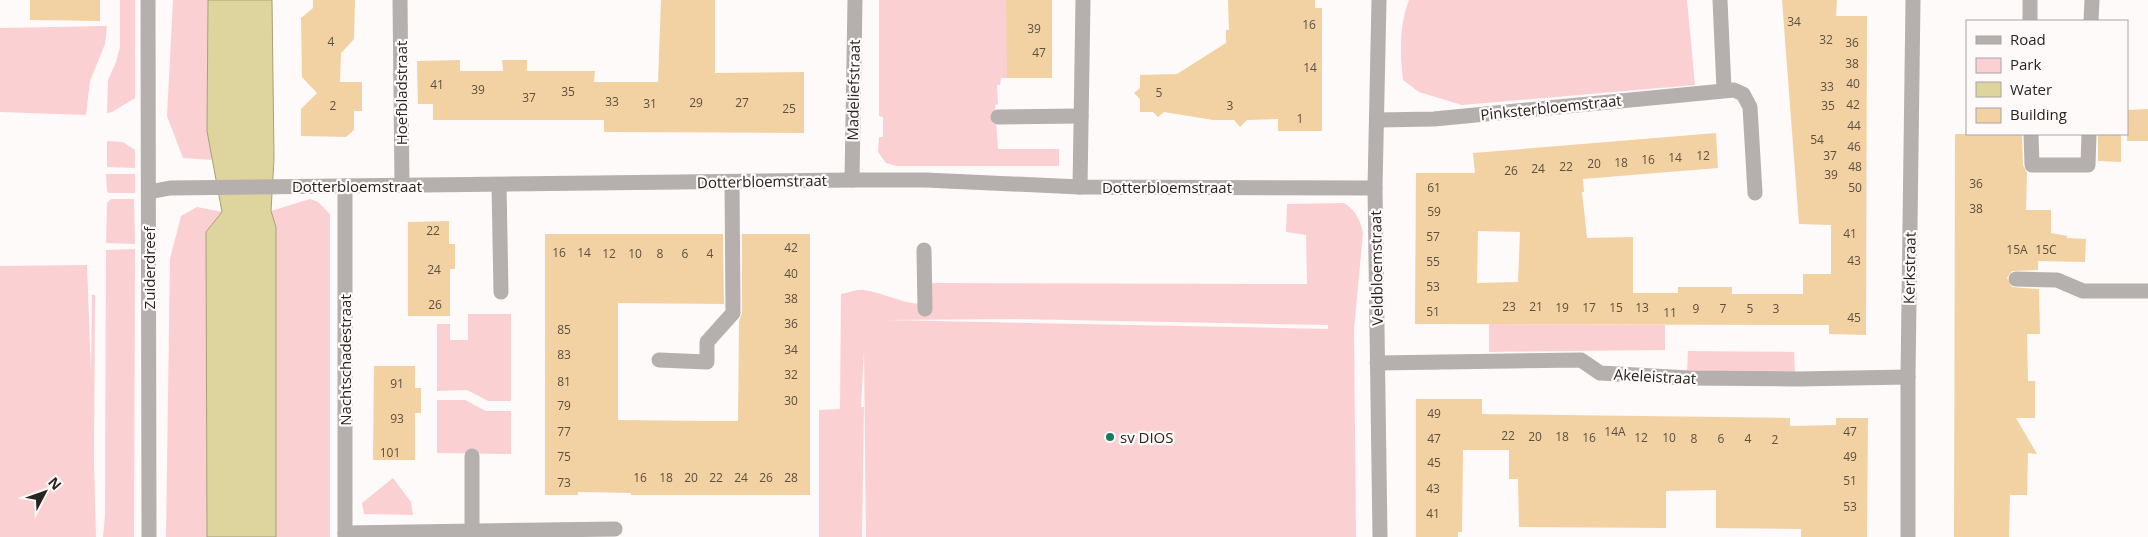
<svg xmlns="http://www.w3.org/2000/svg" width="2148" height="537" font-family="'Open Sans',sans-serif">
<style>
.green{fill:#fbd0d3;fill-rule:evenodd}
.water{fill:#ded49e;stroke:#a89f78}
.building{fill:#f2d2a3;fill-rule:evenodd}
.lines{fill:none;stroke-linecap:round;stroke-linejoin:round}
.minor{stroke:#b5afad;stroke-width:15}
.poi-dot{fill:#117e5a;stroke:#fdfaf9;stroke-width:2}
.labels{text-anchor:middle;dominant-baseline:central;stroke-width:4.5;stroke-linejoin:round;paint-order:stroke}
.number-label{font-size:12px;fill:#5b5042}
.street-label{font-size:15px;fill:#292421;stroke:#fdfaf9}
.poi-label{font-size:15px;fill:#292421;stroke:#fdfaf9;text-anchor:start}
</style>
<rect width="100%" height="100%" fill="#fdfaf9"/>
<g class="green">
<path d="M120 0H135V98L112 112 107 113 108 80 116 62 120 47Z"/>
<path d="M173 0H208L207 131 213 160 183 158 167 116Z"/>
<path d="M879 0H1007V78H1001L1000 85H997L998 104 995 105 998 149H1059V166H896L886 163 878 152 879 137H883V117L879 116Z"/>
<path d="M1409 0H1687L1695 85 1462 105 1419 92 1403 80C1400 53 1399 26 1409 0Z"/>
<path d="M107 26 105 44 90 81 86 115 0 112V28Z"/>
<path d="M107 141 123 142 135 150V168L107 167Z"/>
<path d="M106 174H135V193H109L107 191Z"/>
<path d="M111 199H134L135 244 106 243 107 203Z"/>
<path d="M310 199 318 202 330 214V537H276L271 211Z"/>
<path d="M1344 203C1356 211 1360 219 1363 233L1354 329 1356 537H866L864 350 861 407H864L862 537H819V410L840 409 841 294C848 293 857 289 864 290 885 293 904 305 925 304L930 283 1307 284 1306 235 1286 232 1287 204ZM1014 319 1328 325V329L887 320Z"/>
<path d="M197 207 223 212 206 232 207 537H166L170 259 181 216Z"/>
<path d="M135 249 134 537H103L105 516 106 250Z"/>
<path d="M87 265 91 373 92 295H95L94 463 96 537H0V266Z"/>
<path d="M468 314H511V401H488L467 390 437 391V324H450V340H468Z"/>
<path d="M1489 324 1665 325V350L1489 352Z"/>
<path d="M1688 351 1794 352 1795 373 1687 371Z"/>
<path d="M437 400H465L486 411H511V454L437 453Z"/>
<path d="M393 478 411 502 413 515 364 514 362 503Z"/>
</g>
<path class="water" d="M208 0H272L274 159 271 211 276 227V537H207L206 232 222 212 207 131Z"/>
<g class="building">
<path d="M30 0H100V21L30 20Z"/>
<path d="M313 0H355L354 39 341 53 340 82H362V111H354V130L346 137 301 136V109L317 93 302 77 301 18 313 8Z"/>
<path d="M661 0H715V73L804 72V133L604 132V120H433V104H418L417 61 460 60V71H503L502 60H527V71H595L594 82H658Z"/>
<path d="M1006 0H1052V78H1007Z"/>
<path d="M1228 0H1315V8H1322V131H1278V119L1247 120 1240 127 1234 120H1213L1164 112 1158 117 1153 112H1140V99L1134 93 1140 88V75L1177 74 1226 43V30H1229Z"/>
<path d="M1782 0H1837L1836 16H1867L1866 335 1829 334V325L1415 324 1416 173H1475L1473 153 1716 133 1718 168 1583 179 1584 192H1582L1587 238 1633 237V293H1678V287H1732V294H1803V274H1831V225L1799 224ZM1478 231 1520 232 1518 282 1477 283Z"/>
<path d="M2148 109V141H2127V110Z"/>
<path d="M1955 134H2022L2023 165 2027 173 2026 210H2051V233L2067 236V238L2086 239 2085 262 2038 261V270L2012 271 2007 278 2012 287 2039 289 2040 334H2027L2028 381H2035V418H2016L2037 454 2028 453 2027 495H2010L2009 537H1954Z"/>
<path d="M2098 134H2121V162L2098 161Z"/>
<path d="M449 221V244H455V269H450V316H408V222Z"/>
<path d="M545 234H723L724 304 618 303V420L708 421H738L739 321 742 313V234H810V495H631V493L578 492V495H545Z"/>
<path d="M374 366H415V388H421V413H415V460H373Z"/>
<path d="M1416 399H1482V414L1790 418V426L1836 425V418H1868L1867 537H1801V529L1716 528V490L1666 491V528L1519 527 1518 479H1509V450H1463L1462 532H1458V537H1416Z"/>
</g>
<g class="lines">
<g class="minor">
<path d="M148 0 149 537"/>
<path d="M400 0 402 186"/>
<path d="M1379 0 1375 188 1380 537"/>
<path d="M1720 0 1724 89"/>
<path d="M2030 0V21"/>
<path d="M2091 21 2092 0"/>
<path d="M998 117 1081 116"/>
<path d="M1378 120 1434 119 1734 90 1743 94 1750 107 1755 193"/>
<path d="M2031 134 2032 165H2088L2089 134"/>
<path d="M852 180 855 0"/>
<path d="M499 185 501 292"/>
<path d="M345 186V537"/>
<path d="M1080 187 1083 0"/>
<path d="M149 192 170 188 852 180H925L1080 187 1375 188"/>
<path d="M924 250 925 309"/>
<path d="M2016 279 2057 280 2083 291H2148"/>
<path d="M659 360 707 362V342L733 313 732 182"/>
<path d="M1377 363 1581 360 1600 373 1689 378 1797 379 1908 377"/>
<path d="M472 456V531"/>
<path d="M345 533 615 529"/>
<path d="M1908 537V377L1913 0"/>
</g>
</g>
<circle class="poi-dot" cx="1110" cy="437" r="5"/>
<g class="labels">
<g class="number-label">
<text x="1794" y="21">34</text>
<text x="1309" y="24">16</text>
<text x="1034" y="28">39</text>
<text x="1826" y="39">32</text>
<text x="331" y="41">4</text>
<text x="1852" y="42">36</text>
<text x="1039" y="52">47</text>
<text x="1852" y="63">38</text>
<text x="1310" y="67">14</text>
<text x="1853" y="83">40</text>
<text x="437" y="84">41</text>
<text x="1827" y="86">33</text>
<text x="478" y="89">39</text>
<text x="568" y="91">35</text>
<text x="1159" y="92">5</text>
<text x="529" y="97">37</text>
<text x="612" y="101">33</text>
<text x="696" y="102">29</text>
<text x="742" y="102">27</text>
<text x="650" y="103">31</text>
<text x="1853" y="104">42</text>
<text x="333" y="105">2</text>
<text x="1230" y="105">3</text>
<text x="1828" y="105">35</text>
<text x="789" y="108">25</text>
<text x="1300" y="118">1</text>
<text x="1854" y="125">44</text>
<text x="1817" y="139">54</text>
<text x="1854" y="146">46</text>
<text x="1703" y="155">12</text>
<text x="1830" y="155">37</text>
<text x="1675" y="157">14</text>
<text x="1648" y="159">16</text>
<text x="1621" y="162">18</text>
<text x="1594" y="163">20</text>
<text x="1566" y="166">22</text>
<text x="1855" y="166">48</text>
<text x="1538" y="168">24</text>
<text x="1511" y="170">26</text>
<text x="1831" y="174">39</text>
<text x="1976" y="183">36</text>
<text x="1434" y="187">61</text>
<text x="1855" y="187">50</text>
<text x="1976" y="208">38</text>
<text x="1434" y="211">59</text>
<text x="433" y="230">22</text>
<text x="1850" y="233">41</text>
<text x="1433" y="236">57</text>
<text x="791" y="247">42</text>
<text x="2017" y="249">15A</text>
<text x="2046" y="249">15C</text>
<text x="559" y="252">16</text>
<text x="584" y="252">14</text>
<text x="609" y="253">12</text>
<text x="635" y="253">10</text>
<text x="660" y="253">8</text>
<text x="685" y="253">6</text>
<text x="710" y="253">4</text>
<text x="1854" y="260">43</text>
<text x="1433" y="261">55</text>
<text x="434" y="269">24</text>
<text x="791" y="273">40</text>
<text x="1433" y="286">53</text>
<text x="791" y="298">38</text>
<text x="435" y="304">26</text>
<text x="1509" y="306">23</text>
<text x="1536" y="306">21</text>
<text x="1562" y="307">19</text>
<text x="1589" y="307">17</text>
<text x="1616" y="307">15</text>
<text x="1642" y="307">13</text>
<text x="1696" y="308">9</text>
<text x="1723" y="308">7</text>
<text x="1750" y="308">5</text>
<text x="1776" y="308">3</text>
<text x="1433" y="311">51</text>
<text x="1670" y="312">11</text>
<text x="1854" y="317">45</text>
<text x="791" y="323">36</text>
<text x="564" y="329">85</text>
<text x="791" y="349">34</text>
<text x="564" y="354">83</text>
<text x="791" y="374">32</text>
<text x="564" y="381">81</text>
<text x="397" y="383">91</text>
<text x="791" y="400">30</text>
<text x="564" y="405">79</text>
<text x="1434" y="413">49</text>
<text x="397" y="418">93</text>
<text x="564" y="431">77</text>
<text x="1615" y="431">14A</text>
<text x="1850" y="431">47</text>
<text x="1508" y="435">22</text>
<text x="1535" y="436">20</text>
<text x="1562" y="436">18</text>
<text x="1589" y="437">16</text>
<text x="1641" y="437">12</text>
<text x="1669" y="437">10</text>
<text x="1434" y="438">47</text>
<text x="1694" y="438">8</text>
<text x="1721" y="438">6</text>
<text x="1748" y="438">4</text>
<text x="1775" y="439">2</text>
<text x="390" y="452">101</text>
<text x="564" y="456">75</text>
<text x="1850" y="456">49</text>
<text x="1434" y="462">45</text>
<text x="640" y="477">16</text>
<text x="666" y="477">18</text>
<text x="691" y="477">20</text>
<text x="716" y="477">22</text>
<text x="741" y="477">24</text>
<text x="766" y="477">26</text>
<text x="791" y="477">28</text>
<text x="1850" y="480">51</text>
<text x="564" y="482">73</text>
<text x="1433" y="488">43</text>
<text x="1850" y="506">53</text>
<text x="1433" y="513">41</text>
</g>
<g class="street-label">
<text transform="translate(853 90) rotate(-89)">Madeliefstraat</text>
<text transform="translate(401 93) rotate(-90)">Hoefbladstraat</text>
<text transform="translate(1551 107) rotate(-6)">Pinksterbloemstraat</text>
<text transform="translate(762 181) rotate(-1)">Dotterbloemstraat</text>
<text x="357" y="186">Dotterbloemstraat</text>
<text x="1167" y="187">Dotterbloemstraat</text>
<text transform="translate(149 268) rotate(-90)">Zuiderdreef</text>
<text transform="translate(1376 268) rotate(-91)">Veldbloemstraat</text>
<text transform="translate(1909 268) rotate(-89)">Kerkstraat</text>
<text transform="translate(345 360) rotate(-90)">Nachtschadestraat</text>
<text transform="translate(1655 376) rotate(3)">Akeleistraat</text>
</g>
<g class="poi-label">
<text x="1120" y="437">sv DIOS</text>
</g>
</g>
<rect x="1966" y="20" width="162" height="115" fill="#fdfaf9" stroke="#a8a4a3"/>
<rect x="1976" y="36" width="25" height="8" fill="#b5afad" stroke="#a8a4a3"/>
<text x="2010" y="45" font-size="15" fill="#292421">Road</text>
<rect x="1976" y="58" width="25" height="15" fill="#fbd0d3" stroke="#a8a4a3"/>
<text x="2010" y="70" font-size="15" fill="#292421">Park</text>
<rect x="1976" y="82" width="25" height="15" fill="#ded49e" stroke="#a8a4a3"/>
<text x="2010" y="95" font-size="15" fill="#292421">Water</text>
<rect x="1976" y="108" width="25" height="15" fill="#f2d2a3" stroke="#a8a4a3"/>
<text x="2010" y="120" font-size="15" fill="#292421">Building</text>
<g transform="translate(45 492) rotate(49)" stroke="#fdfaf9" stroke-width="4" paint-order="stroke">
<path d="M0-4L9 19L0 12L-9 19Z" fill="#292421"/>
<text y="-8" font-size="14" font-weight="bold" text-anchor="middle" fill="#292421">N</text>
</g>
</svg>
